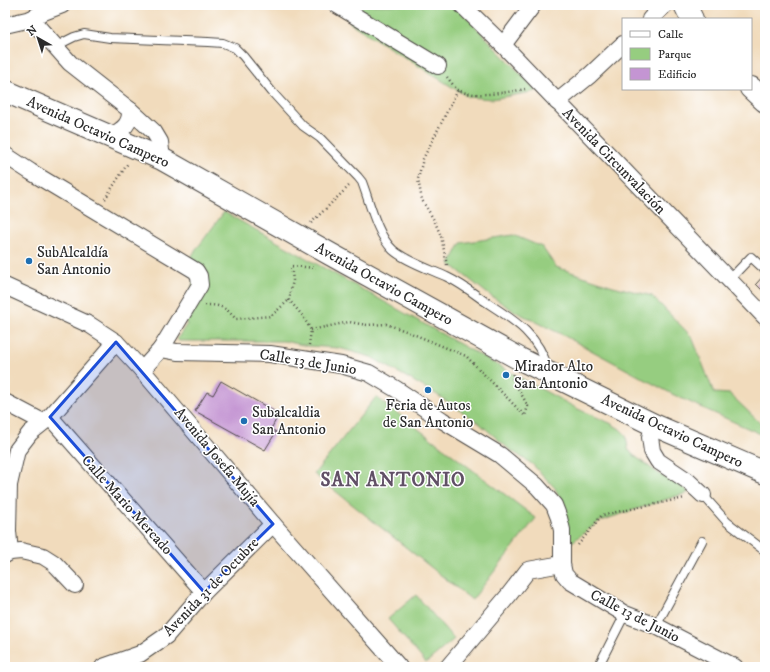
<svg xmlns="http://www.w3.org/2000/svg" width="770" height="672" font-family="'IM FELL DW Pica',serif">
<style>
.green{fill:#96cd80;stroke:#607c56}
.building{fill:#c495d3}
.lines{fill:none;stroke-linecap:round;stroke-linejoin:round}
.lane-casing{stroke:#494541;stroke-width:10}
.street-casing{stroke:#494541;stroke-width:18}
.secondary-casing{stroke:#494541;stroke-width:24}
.path{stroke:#494541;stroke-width:2.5;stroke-dasharray:1 3;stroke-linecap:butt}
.lane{stroke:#fff;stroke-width:8}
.street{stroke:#fff;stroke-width:16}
.secondary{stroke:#fff;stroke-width:22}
.marked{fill:#1d4ed8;fill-opacity:0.2;stroke:#1d4ed8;stroke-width:3;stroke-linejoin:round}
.poi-dot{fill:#1f6fb2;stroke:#fff;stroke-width:1.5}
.labels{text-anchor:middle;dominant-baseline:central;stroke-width:3;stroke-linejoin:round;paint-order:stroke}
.street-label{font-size:15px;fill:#2b2b2b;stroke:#fff}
.poi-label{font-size:15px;fill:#2b2b2b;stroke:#fff;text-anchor:start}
.district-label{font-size:19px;font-weight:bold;letter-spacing:1px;fill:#615066;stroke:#fff}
</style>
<rect width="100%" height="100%" fill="#fff"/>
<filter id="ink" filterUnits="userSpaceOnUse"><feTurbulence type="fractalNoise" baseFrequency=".025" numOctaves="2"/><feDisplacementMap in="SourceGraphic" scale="8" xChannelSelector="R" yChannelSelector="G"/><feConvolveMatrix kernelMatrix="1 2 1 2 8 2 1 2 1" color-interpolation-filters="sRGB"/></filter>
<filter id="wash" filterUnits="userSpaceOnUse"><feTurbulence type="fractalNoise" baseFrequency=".012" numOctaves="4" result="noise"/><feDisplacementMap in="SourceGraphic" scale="16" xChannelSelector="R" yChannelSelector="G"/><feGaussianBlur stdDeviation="0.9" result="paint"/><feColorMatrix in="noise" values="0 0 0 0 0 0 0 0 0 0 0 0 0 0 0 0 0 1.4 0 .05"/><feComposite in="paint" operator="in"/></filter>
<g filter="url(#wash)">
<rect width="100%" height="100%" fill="#f1dbbc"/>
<g class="green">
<path d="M352 5H455L537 91 492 99 468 97 350 23Z"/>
<path d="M224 212 508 371 578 409 610 423 620 429 626 435 628 449 632 454 659 474 684 488 687 490 688 493 677 496 600 521 564 548 566 511 555 488 532 464 509 449 479 423 436 394 371 357 339 348 308 346 284 341H179L177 339 187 324 185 321 197 263 190 258Z"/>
<path d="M513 235 542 247 556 267 613 286 652 296 692 337 714 393 730 394 759 422 765 425V436L674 395 561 334 514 311 488 294 450 264 461 243Z"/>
<path d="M376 397 536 518 472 600 314 474Z"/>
<path d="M416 595 454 639 426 663 388 619Z"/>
</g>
<g id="blocks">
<g class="building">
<path d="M765 274V293L756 284Z"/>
<path d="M221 381 279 414 271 429 276 432 265 450 195 411 207 392 213 395Z"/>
</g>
</g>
</g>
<g filter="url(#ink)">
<use href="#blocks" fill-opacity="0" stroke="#494541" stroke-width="1"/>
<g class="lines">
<defs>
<g id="lane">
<path d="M57 48 64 42 74 37 84 34 110 38 208 42 223 43 235 48 243 56 272 92 303 126 320 138 358 177 362 182C370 203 377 235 393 250 405 261 432 270 447 277 460 283 472 292 483 300 512 319 538 333 548 369"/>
<path d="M729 280 751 257 765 270"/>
<path d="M703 495 727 522 765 551"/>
<path d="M656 626 702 541"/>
<path d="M598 667 625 614"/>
</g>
<g id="street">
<path d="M337 5 438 66"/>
<path d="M462 5 503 45 765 317"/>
<path d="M31 19 70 63 130 110 154 132 160 142 162 159"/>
<path d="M650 19 665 5"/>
<path d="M5 25 31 19 41 13 62 5"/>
<path d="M503 45 533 5"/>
<path d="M557 102 590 75 623 44"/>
<path d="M112 136C123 129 131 124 130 110"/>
<path d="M5 155 31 172 196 271 199 276 200 285 161 349 142 370"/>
<path d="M5 286 90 325 116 342 142 370 273 524 399 667"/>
<path d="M161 349 177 352 270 354 341 365 369 373 396 389 442 420 500 455 537 486 554 505 559 518 562 530V564L564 574 570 581 625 614 656 626 735 667"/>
<path d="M5 402 43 422"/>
<path d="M50 417 204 592"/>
<path d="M654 425 650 437 652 451 658 461 688 481 703 495"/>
<path d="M10 552 8 531 9 485 17 450 30 433 50 417 116 342"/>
<path d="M5 555 10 552 21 551 43 556 54 563 75 585"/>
<path d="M103 667 140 654 166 636 204 592 273 524"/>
<path d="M448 667 508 596 528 570 562 564"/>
</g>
<g id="secondary">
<path d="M685 5 692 19"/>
<path d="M751 88 765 101"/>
<path d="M5 91 162 159 330 254 520 359 654 425 765 473"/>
</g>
</defs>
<use href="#lane" class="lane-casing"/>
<use href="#street" class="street-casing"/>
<use href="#secondary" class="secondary-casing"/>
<g class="path">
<path d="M447 77C450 81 454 86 457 89 469 99 510 92 525 89"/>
<path d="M105 199 128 163"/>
<path d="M311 223 351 184"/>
<path d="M447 265 441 236 434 220 422 200 418 179 423 159 458 90"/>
<path d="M205 305C221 305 225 307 236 319L271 316 289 300"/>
<path d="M311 330 349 322 367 325 386 324 406 331 466 356 525 416 528 406 512 378 513 374"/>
<path d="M309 345 311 330 302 315 289 300 293 280 291 266 316 268"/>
<path d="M578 545 602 515 685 498"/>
</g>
<use href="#lane" class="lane"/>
<use href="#street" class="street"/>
<use href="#secondary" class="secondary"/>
</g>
</g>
<path class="marked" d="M116 342 273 524 204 592 50 417Z"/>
<g class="poi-dot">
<circle cx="29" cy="261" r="4"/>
<circle cx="506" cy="375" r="4"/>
<circle cx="428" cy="390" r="4"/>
<circle cx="244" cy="421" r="4"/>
</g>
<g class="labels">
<g class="street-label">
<text transform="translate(98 132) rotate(24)">Avenida Octavio Campero</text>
<text transform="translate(614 161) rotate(46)">Avenida Circunvalación</text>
<text transform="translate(384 284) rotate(29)">Avenida Octavio Campero</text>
<text transform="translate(308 362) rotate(9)">Calle 13 de Junio</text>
<text transform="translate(672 431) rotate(25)">Avenida Octavio Campero</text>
<text transform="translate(217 457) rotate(50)">Avenida Josefa Mujía</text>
<text transform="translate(127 505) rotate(48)">Calle Mario Mercado</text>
<text transform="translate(211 587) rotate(-46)">Avenida 31 de Octubre</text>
<text transform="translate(635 616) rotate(27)">Calle 13 de Junio</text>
</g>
<g class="poi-label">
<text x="37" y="252">SubAlcaldía<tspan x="37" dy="17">San Antonio</tspan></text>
<text x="514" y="366">Mirador Alto<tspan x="514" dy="17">San Antonio</tspan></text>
<text x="428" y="405" text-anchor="middle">Feria de Autos<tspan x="428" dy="17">de San Antonio</tspan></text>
<text x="252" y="412">Subalcaldia<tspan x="252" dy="17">San Antonio</tspan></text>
</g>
<g class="district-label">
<text x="393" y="480">SAN ANTONIO</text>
</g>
</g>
<rect width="770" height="672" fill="none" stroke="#fff" stroke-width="20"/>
<rect x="622" y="18" width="130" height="72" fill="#ffffff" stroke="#aaaaaa"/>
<rect x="630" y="31" width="20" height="6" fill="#ffffff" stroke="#aaaaaa"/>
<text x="658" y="38" font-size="12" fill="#2b2b2b">Calle</text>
<rect x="630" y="48" width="20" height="12" fill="#96cd80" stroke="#aaaaaa"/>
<text x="658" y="58" font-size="12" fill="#2b2b2b">Parque</text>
<rect x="630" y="68" width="20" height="12" fill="#c495d3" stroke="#aaaaaa"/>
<text x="658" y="78" font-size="12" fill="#2b2b2b">Edificio</text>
<g transform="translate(38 38) rotate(321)" stroke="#ffffff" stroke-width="3" paint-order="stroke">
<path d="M0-3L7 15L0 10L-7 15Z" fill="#2b2b2b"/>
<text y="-6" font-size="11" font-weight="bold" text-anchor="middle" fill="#2b2b2b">N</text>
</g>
</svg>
